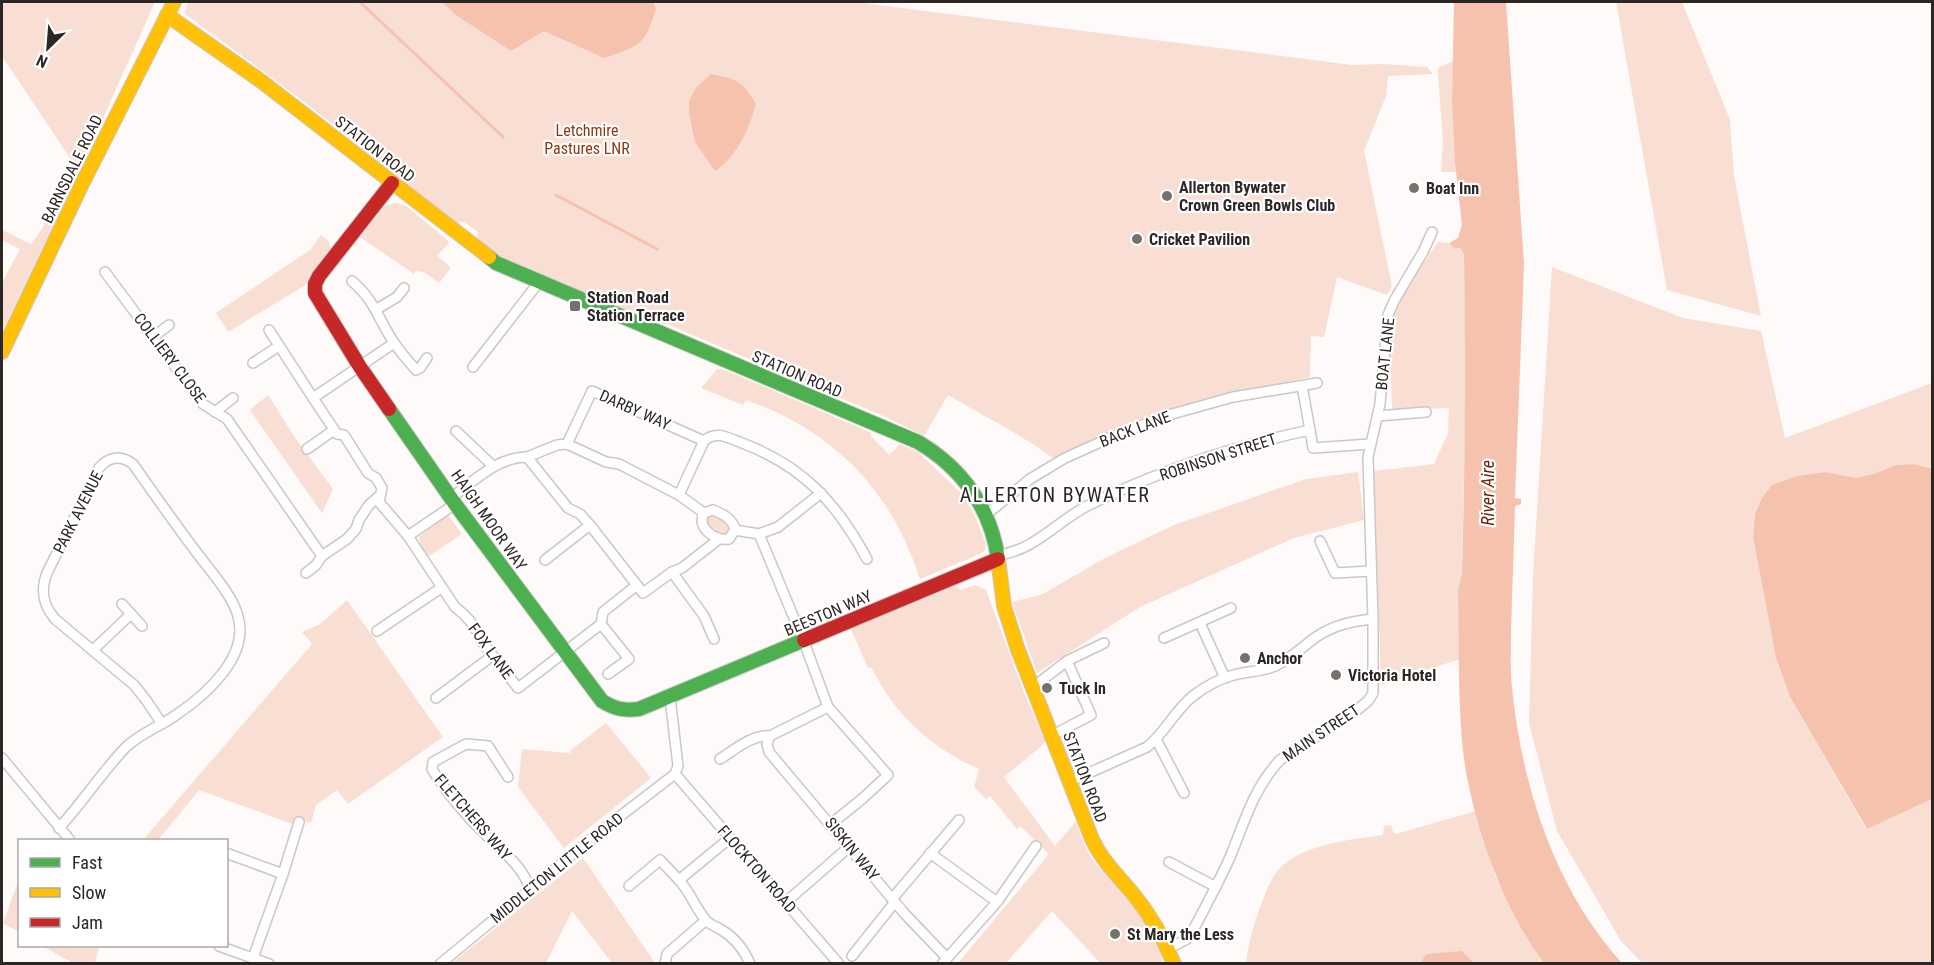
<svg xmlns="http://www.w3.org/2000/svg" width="1934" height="965" font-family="'Roboto Condensed',sans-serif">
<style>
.green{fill:#f9ded4}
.water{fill:#f5c2ae}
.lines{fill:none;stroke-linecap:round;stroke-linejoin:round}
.stream{stroke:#f5c2ae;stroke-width:3}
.street-casing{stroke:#cac7c5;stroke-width:12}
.fast-casing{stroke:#cac7c5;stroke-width:16}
.slow-casing{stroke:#cac7c5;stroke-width:16}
.jam-casing{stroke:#cac7c5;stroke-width:16}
.street{stroke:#fffefe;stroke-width:9}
.fast{stroke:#4caf50;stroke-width:14}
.slow{stroke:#ffc107;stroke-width:14}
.jam{stroke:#c62828;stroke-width:14}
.poi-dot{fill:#75716f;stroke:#fff;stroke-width:2}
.labels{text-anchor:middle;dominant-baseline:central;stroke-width:4.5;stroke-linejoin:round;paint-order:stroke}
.park-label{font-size:16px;fill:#8b380f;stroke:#fff}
.street-label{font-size:16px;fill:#2c2725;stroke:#fff}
.poi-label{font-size:16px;font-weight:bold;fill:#2c2725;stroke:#fff;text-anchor:start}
.water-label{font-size:18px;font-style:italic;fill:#67280a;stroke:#fff}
.quarter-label{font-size:20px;letter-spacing:1.5px;fill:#2c2725;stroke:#fff}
</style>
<rect width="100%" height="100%" fill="#fdfaf9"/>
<g class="green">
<path d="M2 2H155L82 165 2 332V283L20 249 2 240V230L31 244 42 229 70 158 2 56Z"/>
<path d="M189 2H855L1352 65 1383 64 1427 67 1433 74 1388 76 1386 96 1364 151 1392 286 1387 295 1337 277 1324 337 1311 336 1310 377 1205 399 1140 420 1054 459C1021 434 983 416 948 395L924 436 888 418 667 324 665 325 505 261 477 240 478 232 464 222 455 223 307 104 184 13Z"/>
<path d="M1616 2H1682L1730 120 1734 176 1761 316 1667 290Z"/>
<path d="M1453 61 1452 101 1456 172H1441L1443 141 1438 75V68Z"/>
<path d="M395 203 406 206 446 239 449 243 437 256 451 268 439 283 424 272 416 271 414 274 360 237 385 206Z"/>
<path d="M321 235 329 242 331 250 304 286 228 332 216 313 310 250Z"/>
<path d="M1438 242 1449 243 1450 245 1460 248 1464 253 1466 371 1462 573 1458 589 1460 659 1381 685 1374 471 1434 464 1448 433 1449 408 1392 410C1392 380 1385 336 1396 309 1406 285 1423 264 1438 242Z"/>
<path d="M1552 267 1683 318 1761 331 1785 438 1932 383V469L1914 464 1896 465 1877 473 1857 478 1825 472 1797 476 1773 485 1762 498 1755 514 1753 537 1776 658 1790 697 1866 829 1932 799V963H1642L1621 941 1557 831 1529 723 1533 575Z"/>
<path d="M717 369 725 370 872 433 870 435 889 455 900 444 918 452 964 496 975 516 986 544 985 550 980 554 920 579C891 490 834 431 746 400L743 405 701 388Z"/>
<path d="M268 395 296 439 333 489 322 513 250 410Z"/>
<path d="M1358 472 1364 520 1294 538 1140 607 1037 673 1012 602 1041 595 1107 557 1174 525 1306 479Z"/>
<path d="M712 514C720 516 726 521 731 528L728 534C718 535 709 528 707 518Z"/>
<path d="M448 515 462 534 429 556 420 547 419 537Z"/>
<path d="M957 585 960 590 975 585 986 590 1025 695 1046 742 1004 777 1055 846 1076 821C1080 833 1084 845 1090 856 1109 884 1164 927 1162 963H1100L1052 911 1006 963H958L1049 854 1020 826 1017 829 990 796 986 799 974 787 979 769C931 748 895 715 871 667L868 668 851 629Z"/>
<path d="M347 600 443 737 348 804 337 790 316 805 311 823 295 818 292 824 199 790 158 840H143L312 644 302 632 320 624Z"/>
<path d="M606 723 651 778 564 848 518 787 522 749 570 753 571 750Z"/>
<path d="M1476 811 1495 875 1544 963 1246 964C1248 944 1253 928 1259 910 1263 899 1268 886 1274 876 1295 844 1349 840 1383 835L1384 826 1391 825 1393 832 1396 834Z"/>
<path d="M583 858 655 963H612L572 911 546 963H452Z"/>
<path d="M19 879V932L3 923Z"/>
<path d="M42 946H99L95 963H73Z"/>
</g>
<g class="water">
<path d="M442 2H653L656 9C644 46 640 46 604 58L544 31 511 51 456 15Z"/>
<path d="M1454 2H1506L1524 264 1515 498 1521 499V504L1515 506C1514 548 1512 591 1511 633 1511 651 1510 670 1512 688 1522 787 1555 889 1622 963H1544C1499 904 1464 801 1461 726 1458 681 1459 635 1458 589L1462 573C1465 466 1466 360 1464 254L1460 248H1454L1449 243 1458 238 1462 225 1455 163 1452 101Z"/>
<path d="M711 74C739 80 741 80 756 104 748 131 738 155 715 171L695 142 689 114V101L696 88Z"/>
<path d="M1914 464 1932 469V799L1867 829 1790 697 1776 658 1753 537 1755 514 1762 498 1772 485 1797 476 1825 472 1857 478 1877 473 1896 465Z"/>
<path d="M1462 951 1474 963H1421L1426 954Z"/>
</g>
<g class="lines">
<g class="stream">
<path d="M360 2 503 137"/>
<path d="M556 195 657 249"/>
</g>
<defs>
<g id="street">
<path d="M105 272 203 404 227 419 322 556"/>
<path d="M352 281C377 303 378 320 395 344 401 353 409 362 416 370L420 368 427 358"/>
<path d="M377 309 397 297 404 288"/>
<path d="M269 330 313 398"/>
<path d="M153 337 169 325"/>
<path d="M394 343 313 398 337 434 344 435 368 473 376 478 382 488 379 502 408 536"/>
<path d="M253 363 279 346"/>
<path d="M473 367 539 282"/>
<path d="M1302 386 1310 430"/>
<path d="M215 412 233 398"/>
<path d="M1378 416 1426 412"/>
<path d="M456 431 493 466"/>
<path d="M567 444 606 462 619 464 679 495 704 513"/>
<path d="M307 449 334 430"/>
<path d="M527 457 557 445 567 444 592 391 704 441"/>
<path d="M821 493 778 527 759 534 804 642 828 707 888 775 862 799 831 824"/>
<path d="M679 495 704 441C716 430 729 438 742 443 803 466 837 503 867 559"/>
<path d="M451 498C474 481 497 457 527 457L568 508 580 514 590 525 643 593 672 572 682 568 719 539"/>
<path d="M455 504 408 536 455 607C467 616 477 628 482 642L518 688 601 624 603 612 637 585"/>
<path d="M713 510C723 514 733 519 735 530L729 539C715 541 696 528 704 513Z"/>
<path d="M987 514 1030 479 1065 458 1114 436 1165 416 1233 397 1317 383"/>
<path d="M735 530 759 534"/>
<path d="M1320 541 1335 573 1371 571"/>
<path d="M998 555C1034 551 1057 521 1089 505 1159 471 1234 446 1310 430L1313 448 1370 444"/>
<path d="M545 560 590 525"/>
<path d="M672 572 704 616 714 639"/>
<path d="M306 573 316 565 322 556 347 539 356 529 359 520 369 505 379 496"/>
<path d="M122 604 142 626"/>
<path d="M1200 623 1225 678"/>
<path d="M601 624 629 659 608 674"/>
<path d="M377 631 441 588"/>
<path d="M1164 638 1231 608"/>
<path d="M93 650 131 614"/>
<path d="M1032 688 1067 661 1104 643"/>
<path d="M670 697 678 766 675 774"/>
<path d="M436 698 492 656"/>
<path d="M770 736 767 744 769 752 904 913 947 958"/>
<path d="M1051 736 1091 715 1067 661"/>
<path d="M1156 739 1184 793"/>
<path d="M2 758 70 840"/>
<path d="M720 759C734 750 753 734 770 736L828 707"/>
<path d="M675 774 839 964"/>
<path d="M508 777 488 746 466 744 433 762 432 769C443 788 467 817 483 832 499 849 524 866 530 890"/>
<path d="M1071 781 1147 747C1165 733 1175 710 1193 696 1204 687 1221 678 1234 675 1248 671 1261 672 1275 666 1291 659 1302 647 1316 637 1334 625 1352 621 1373 619"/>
<path d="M59 828C83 802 102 772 126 747 141 733 159 727 176 715 206 695 252 655 237 613 231 594 210 570 197 553 175 524 154 494 133 464 121 455 109 456 99 468L47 573C40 591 43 605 55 619L134 685 146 700 162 724"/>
<path d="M730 838 679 880C690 892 695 907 705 919 708 924 715 926 720 929 734 937 744 949 750 964"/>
<path d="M226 853 283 874"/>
<path d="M930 853 997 902"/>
<path d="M1169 862 1216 887"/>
<path d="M629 886 660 860 679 880"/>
<path d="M892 899 959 820"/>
<path d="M786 902 849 847"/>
<path d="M219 946 269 964"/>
<path d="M1168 949 1187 939 1191 934C1205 908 1219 882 1231 855 1245 820 1254 788 1280 760L1357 710 1368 701 1373 693V619L1368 457 1380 404 1388 315 1394 301 1423 252 1432 232"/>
<path d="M852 956 895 902"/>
<path d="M253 958 283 874 299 822"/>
<path d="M440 964 597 834 675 774"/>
<path d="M665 964 667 954 705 921"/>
<path d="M942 964 997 902 1036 846"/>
</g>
<g id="fast">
<path d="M489 257 496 263 918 442C962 468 991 508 998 559"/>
<path d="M389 409 455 504 602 701C615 709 624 711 639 709L804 640"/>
</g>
<g id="slow">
<path d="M167 15 261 81 489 257"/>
<path d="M2 352 81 186 174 2"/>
<path d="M998 559 1004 606 1018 650 1092 839C1102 861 1119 877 1134 895 1151 916 1164 939 1174 964"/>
</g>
<g id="jam">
<path d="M389 409 360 367 315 293V284L319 276 392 183"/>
<path d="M804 640 998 559"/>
</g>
</defs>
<use href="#street" class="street-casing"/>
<use href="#fast" class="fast-casing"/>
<use href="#slow" class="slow-casing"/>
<use href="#jam" class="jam-casing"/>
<use href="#street" class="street"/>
<use href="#fast" class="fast"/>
<use href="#slow" class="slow"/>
<use href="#jam" class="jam"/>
</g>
<g class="poi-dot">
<circle cx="1414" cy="188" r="6"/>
<circle cx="1167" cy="196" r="6"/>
<circle cx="1137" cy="239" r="6"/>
<rect x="569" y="300" width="12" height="12" rx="3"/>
<circle cx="1245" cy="658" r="6"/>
<circle cx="1336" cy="675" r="6"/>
<circle cx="1047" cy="688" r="6"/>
<circle cx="1115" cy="934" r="6"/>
</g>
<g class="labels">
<g class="park-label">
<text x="587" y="130">Letchmire<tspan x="587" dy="18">Pastures LNR</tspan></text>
</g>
<g class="street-label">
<text transform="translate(375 149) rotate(38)">STATION ROAD</text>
<text transform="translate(72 169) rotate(-64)">BARNSDALE ROAD</text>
<text transform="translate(1385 354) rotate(-84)">BOAT LANE</text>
<text transform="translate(170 358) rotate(53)">COLLIERY CLOSE</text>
<text transform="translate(797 374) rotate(23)">STATION ROAD</text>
<text transform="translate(635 410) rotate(24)">DARBY WAY</text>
<text transform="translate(1135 429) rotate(-21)">BACK LANE</text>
<text transform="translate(1218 457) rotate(-18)">ROBINSON STREET</text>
<text transform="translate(78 512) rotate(-63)">PARK AVENUE</text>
<text transform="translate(489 520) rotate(55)">HAIGH MOOR WAY</text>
<text transform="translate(828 613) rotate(-23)">BEESTON WAY</text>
<text transform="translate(491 651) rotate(54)">FOX LANE</text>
<text transform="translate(1321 733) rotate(-34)">MAIN STREET</text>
<text transform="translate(1085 777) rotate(69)">STATION ROAD</text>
<text transform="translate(473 817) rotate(49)">FLETCHERS WAY</text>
<text transform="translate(852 849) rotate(51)">SISKIN WAY</text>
<text transform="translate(557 868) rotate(-39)">MIDDLETON LITTLE ROAD</text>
<text transform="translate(757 869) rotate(49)">FLOCKTON ROAD</text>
</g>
<g class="poi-label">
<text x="1179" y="187">Allerton Bywater<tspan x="1179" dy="18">Crown Green Bowls Club</tspan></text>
<text x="1426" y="188">Boat Inn</text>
<text x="1149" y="239">Cricket Pavilion</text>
<text x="587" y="297">Station Road<tspan x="587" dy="18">Station Terrace</tspan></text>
<text x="1257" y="658">Anchor</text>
<text x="1348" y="675">Victoria Hotel</text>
<text x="1059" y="688">Tuck In</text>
<text x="1127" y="934">St Mary the Less</text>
</g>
<g class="water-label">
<text transform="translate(1487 493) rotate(-90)">River Aire</text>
</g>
<g class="quarter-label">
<text x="1055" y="495">ALLERTON BYWATER</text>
</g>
</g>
<rect width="1934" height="965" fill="none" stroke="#2c2725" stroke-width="6"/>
<rect x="18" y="839" width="210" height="108" fill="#ffffff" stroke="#aba9a8" stroke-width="1.5"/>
<rect x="30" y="858" width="30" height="9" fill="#4caf50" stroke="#aba9a8" stroke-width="1.5"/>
<text x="72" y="869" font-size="18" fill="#2c2725">Fast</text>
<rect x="30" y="888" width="30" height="9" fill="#ffc107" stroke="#aba9a8" stroke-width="1.5"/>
<text x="72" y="899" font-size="18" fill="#2c2725">Slow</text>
<rect x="30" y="918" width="30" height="9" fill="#c62828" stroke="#aba9a8" stroke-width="1.5"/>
<text x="72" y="929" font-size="18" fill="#2c2725">Jam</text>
<g transform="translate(48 48) rotate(205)" stroke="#ffffff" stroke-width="4.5" paint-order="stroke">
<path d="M0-4.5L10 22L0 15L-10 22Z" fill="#2c2725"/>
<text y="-9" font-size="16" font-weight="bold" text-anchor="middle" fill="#2c2725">N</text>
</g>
</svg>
